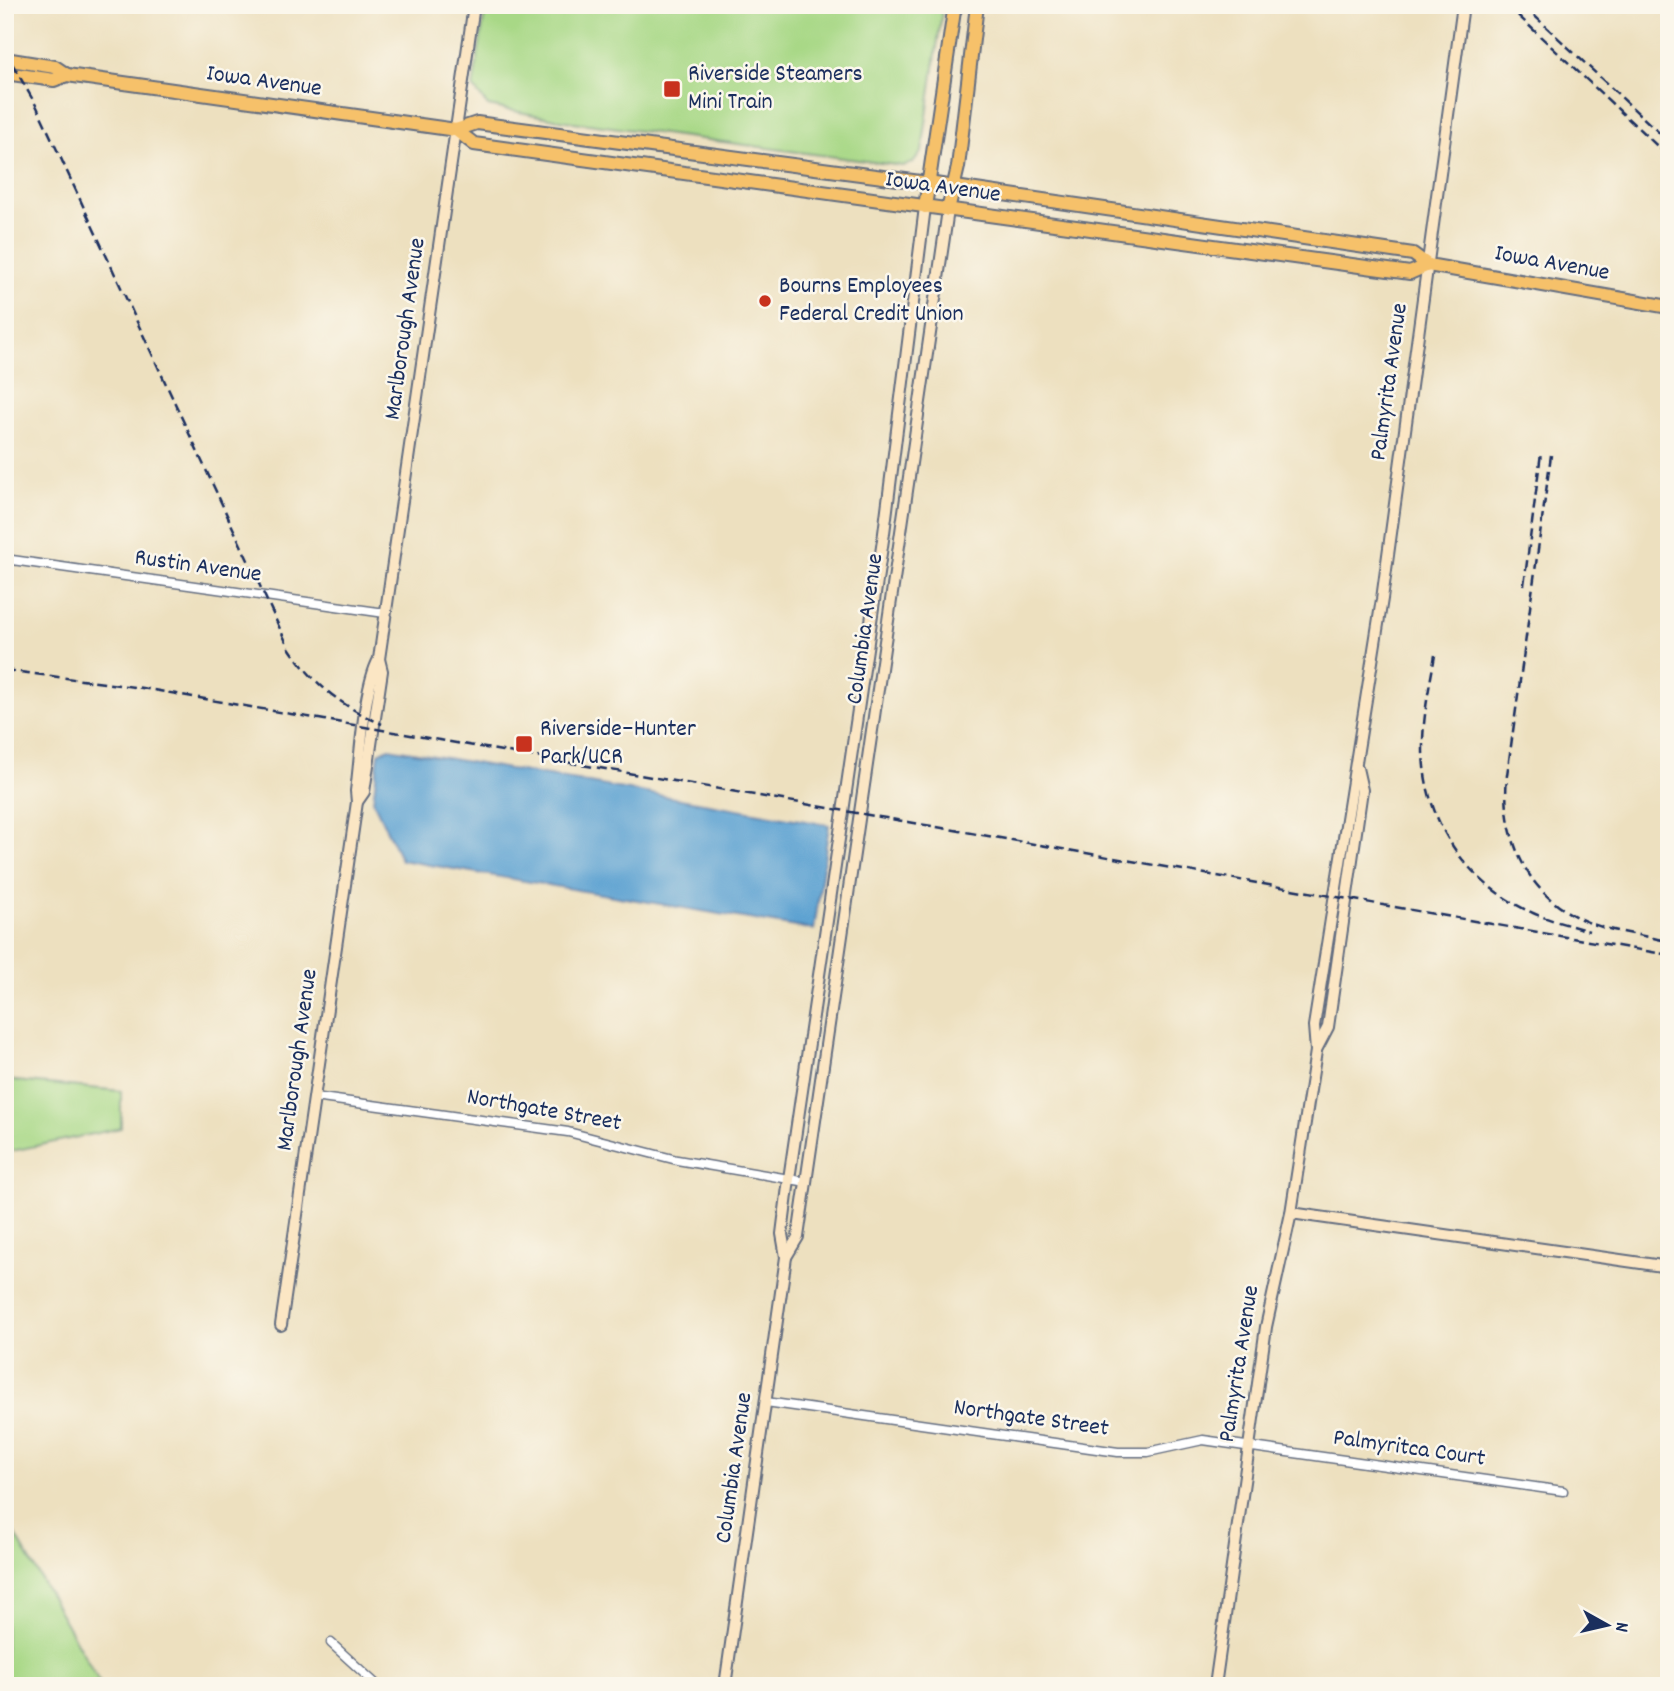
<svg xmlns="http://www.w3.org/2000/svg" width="1674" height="1691" font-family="Dekko,sans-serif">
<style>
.green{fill:#a8d886;stroke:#628472;stroke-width:2}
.water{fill:#5ca1d1;stroke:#3c6898;stroke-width:2}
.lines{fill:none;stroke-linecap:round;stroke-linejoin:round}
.street-casing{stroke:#646d80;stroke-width:11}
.secondary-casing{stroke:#646d80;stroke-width:14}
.primary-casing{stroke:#646d80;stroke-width:16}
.street{stroke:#fff;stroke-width:8}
.secondary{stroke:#fbe6c4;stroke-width:10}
.primary{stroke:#f6c16b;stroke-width:12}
.rail{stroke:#1b2f5e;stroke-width:2.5;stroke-dasharray:10 5;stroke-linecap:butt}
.poi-dot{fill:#c8321e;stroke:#fbf7ec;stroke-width:2.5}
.labels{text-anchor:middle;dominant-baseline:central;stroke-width:5;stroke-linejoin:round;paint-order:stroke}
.poi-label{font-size:24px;fill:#1b2f5e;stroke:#fbf7ec;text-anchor:start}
.street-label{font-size:24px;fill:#1b2f5e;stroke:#fbf7ec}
</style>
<rect width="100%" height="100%" fill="#fbf7ec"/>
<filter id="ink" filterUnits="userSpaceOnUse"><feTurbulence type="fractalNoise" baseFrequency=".0143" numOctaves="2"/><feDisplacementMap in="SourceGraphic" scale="14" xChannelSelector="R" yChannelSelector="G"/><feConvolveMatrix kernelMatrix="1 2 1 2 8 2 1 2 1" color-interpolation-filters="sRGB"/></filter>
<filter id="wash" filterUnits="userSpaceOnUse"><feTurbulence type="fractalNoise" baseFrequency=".00686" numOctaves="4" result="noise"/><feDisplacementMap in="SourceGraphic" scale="28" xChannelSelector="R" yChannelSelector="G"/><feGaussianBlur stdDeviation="1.57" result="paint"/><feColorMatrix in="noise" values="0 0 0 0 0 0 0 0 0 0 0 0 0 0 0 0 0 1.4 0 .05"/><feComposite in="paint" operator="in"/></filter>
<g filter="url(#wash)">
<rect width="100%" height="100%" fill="#ede0bf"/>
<g class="green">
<path d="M486 5H943L922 151 913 163 903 166 566 121 488 106 473 87Z"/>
<path d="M5 1080 121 1091V1128L7 1152 5 1160Z"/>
<path d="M5 1516 101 1685V1686H5Z"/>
</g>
<path class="water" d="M389 748 829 825 814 930 401 860 373 801 379 753Z"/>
</g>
<g filter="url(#ink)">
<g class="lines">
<defs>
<g id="street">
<path d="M5 559 385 613"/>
<path d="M314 1097 568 1132 677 1160 807 1182"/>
<path d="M766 1402 1118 1452H1148L1203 1440 1563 1491"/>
<path d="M331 1643 378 1686"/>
</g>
<g id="secondary">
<path d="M357 802 364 792 382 671 379 659"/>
<path d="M1316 1050 1328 1027 1362 790 1357 768"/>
<path d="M1291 1213 1669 1267"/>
<path d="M786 1257 798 1237 948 210"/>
<path d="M281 1325 357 802 356 791C361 755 363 689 379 659L474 5"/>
<path d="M725 1686 786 1257 782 1234 789 1179 884 533 925 207"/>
<path d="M1215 1686 1266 1327 1291 1213 1313 1071 1316 1051 1314 1026 1382 599 1463 5"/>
</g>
<g id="primary">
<path d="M5 59 55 67 67 75"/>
<path d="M5 73 54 80 67 75 456 130 477 123 928 183 1413 254 1428 265 1669 307"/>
<path d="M456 130 474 144 1410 273 1428 265"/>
<path d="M925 207 954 11 958 5"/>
<path d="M948 210 958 167 977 5"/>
</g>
</defs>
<use href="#street" class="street-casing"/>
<use href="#secondary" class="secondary-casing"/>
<use href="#primary" class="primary-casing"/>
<use href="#street" class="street"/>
<use href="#secondary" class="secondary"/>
<use href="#primary" class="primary"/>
<g class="rail">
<path d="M1507 5 1669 157"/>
<path d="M1523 5 1669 142"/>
<path d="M5 51 37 107 288 646C312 683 342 707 382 724"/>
<path d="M1551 455 1507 775C1501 839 1528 899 1590 923 1615 933 1643 934 1669 942"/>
<path d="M1524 585 1541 453"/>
<path d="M1435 655C1430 684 1423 715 1423 745 1422 819 1466 884 1533 913 1551 921 1570 925 1589 931"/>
<path d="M5 670 142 688 1669 955"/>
</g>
</g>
</g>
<g class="poi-dot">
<rect x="663" y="80" width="18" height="18" rx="3.5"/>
<circle cx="765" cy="301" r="7"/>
<rect x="515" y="735" width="18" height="18" rx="3.5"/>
</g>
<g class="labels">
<g class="poi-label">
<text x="688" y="75">Riverside Steamers<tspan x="688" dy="28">Mini Train</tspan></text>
<text x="779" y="287">Bourns Employees<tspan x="779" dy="28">Federal Credit Union</tspan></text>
<text x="540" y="730">Riverside–Hunter<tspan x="540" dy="28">Park/UCR</tspan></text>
</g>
<g class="street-label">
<text transform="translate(264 82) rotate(8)">Iowa Avenue</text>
<text transform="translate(943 188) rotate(8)">Iowa Avenue</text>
<text transform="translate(1552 264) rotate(10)">Iowa Avenue</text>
<text transform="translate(406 329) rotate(-82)">Marlborough Avenue</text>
<text transform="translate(1390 382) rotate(-82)">Palmyrita Avenue</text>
<text transform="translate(198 567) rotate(8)">Rustin Avenue</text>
<text transform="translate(866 629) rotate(-82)">Columbia Avenue</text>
<text transform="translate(298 1060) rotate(-82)">Marlborough Avenue</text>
<text transform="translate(544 1111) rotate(10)">Northgate Street</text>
<text transform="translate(1240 1364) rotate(-81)">Palmyrita Avenue</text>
<text transform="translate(1031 1419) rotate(8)">Northgate Street</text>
<text transform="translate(1409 1449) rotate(8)">Palmyritca Court</text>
<text transform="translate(735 1468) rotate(-82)">Columbia Avenue</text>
</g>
</g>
<rect width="1674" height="1691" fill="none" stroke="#fbf7ec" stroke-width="28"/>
<g transform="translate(1607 1625) rotate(98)" stroke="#fbf7ec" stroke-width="5" paint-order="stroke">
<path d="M0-5L12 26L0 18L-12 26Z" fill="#1b2f5e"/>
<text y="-10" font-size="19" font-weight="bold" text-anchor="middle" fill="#1b2f5e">N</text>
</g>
</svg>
